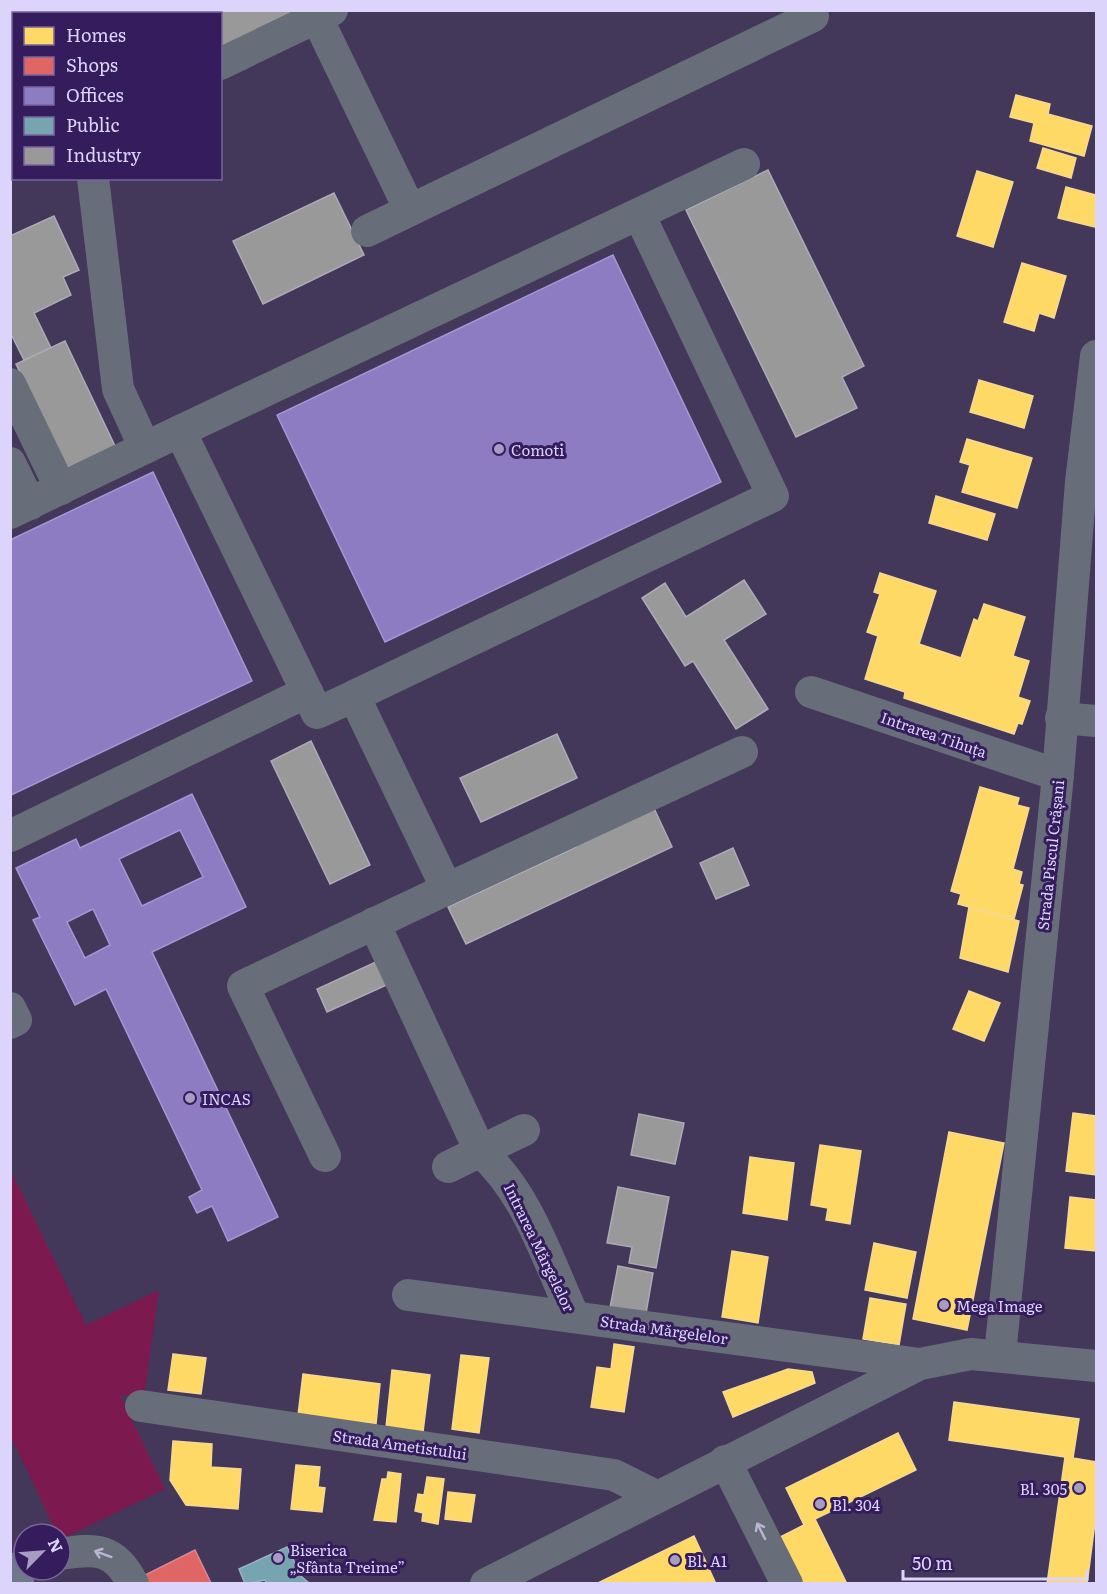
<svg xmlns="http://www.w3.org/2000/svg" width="1107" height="1594" font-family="Literata,serif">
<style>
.green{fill:#7c1a50}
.homes{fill:#ffd966;stroke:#f5d893;stroke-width:1.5}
.shops{fill:#e06666;stroke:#df8793;stroke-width:1.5}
.offices{fill:#8e7cc3;stroke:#a696d4;stroke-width:1.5;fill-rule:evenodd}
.public{fill:#76a5af;stroke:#95b3c6;stroke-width:1.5}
.industry{fill:#999;stroke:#adabb6;stroke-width:1.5}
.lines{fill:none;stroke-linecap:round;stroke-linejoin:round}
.minor{stroke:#676e79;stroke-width:32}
.major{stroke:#6f7889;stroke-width:33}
.oneway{stroke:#bab5d4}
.poi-dot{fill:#a79dc3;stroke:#341c5d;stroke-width:2}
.labels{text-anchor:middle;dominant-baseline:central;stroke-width:6;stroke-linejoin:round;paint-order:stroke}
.poi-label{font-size:15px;fill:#ddd4fb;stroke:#341c5d;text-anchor:start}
.street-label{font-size:15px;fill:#ddd4fb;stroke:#341c5d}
</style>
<rect width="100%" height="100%" fill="#43375a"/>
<path class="green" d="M11 1171 86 1325 159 1290 144 1398 120 1395 165 1489 60 1540V1534H57L11 1437Z"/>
<g class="homes">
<path d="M1016 95 1050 104 1048 114 1092 126 1084 156 1030 141 1034 123 1010 117Z"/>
<path d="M1043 148 1076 158 1071 178 1037 168Z"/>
<path d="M977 171 1013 182 993 247 957 236Z"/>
<path d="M1066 187 1096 195 1095 227 1058 218Z"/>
<path d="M1022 263 1066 276 1054 318 1039 313 1034 331 1004 322Z"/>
<path d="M979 380 1033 396 1024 428 970 412Z"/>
<path d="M967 439 1032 458 1017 508 962 492 970 465 960 462Z"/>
<path d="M936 496 995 514 987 540 929 523Z"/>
<path d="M880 573 936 591 919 644 961 658 974 619 978 621 984 604 1025 617 1013 656 1029 661 1018 697 1030 701 1022 724 1018 723 1014 734 904 698 905 692 865 679 878 636 867 632 880 594 874 592Z"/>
<path d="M980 787 1019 798 1017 805 1029 808 1013 869 1022 872 1019 884 1023 885 1014 919 958 904 961 894 951 891Z"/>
<path d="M969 907 1019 921 1008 972 960 958Z"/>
<path d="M969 991 1000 1003 984 1041 953 1029Z"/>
<path d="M1073 1113 1096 1116V1175L1066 1171Z"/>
<path d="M949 1132 1004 1143 967 1330 913 1319Z"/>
<path d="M820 1145 861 1151 850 1224 826 1220 828 1208 811 1205Z"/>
<path d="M750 1157 794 1163 787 1220 743 1213Z"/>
<path d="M1070 1197 1096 1200V1251L1065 1248Z"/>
<path d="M874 1243 916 1252 907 1298 865 1290Z"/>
<path d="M732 1251 768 1257 758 1323 722 1317Z"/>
<path d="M870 1298 906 1304 899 1345 863 1339Z"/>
<path d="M614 1344 634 1347 624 1412 591 1407 597 1367 611 1369Z"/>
<path d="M173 1354 206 1358 201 1394 168 1390Z"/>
<path d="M461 1355 489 1358 479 1433 452 1429Z"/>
<path d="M788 1369 812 1372 815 1383 733 1417 723 1392Z"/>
<path d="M392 1370 430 1375 423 1432 386 1427Z"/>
<path d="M303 1374 380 1384 376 1424 298 1415Z"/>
<path d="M954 1402 1079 1419 1073 1458 1096 1462V1515L1087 1584H1047L1065 1457 949 1440Z"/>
<path d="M898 1433 916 1470 815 1519 847 1584H803L780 1537 804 1525 786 1488Z"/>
<path d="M173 1441 212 1444 211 1467 241 1469 238 1509 186 1505 170 1480Z"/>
<path d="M296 1465 320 1467 318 1487 325 1488 322 1512 291 1509Z"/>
<path d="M388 1472 401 1474 396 1522 374 1520 382 1479H387Z"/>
<path d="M427 1477 444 1479 438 1524 422 1521 423 1513 415 1511 418 1494 424 1495Z"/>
<path d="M448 1492 475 1495 471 1522 445 1519Z"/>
<path d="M694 1536 716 1584H596Z"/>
</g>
<path class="shops" d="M195 1550 211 1583 144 1584 141 1577Z"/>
<g class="offices">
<path d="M613 255 721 482 385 642 277 415Z"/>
<path d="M153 472 252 681 11 795 10 540Z"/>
<path d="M192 794 246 907 152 952 278 1217 228 1241 212 1206 197 1213 189 1197 202 1190 106 989 75 1005 33 920 40 917 16 868 76 839 80 848ZM180 830 203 877 142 906 119 859ZM93 909 110 945 85 958 67 922Z"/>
</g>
<path class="public" d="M287 1547 302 1577 310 1584H267L265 1580 245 1584 239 1569Z"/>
<g class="industry">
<path d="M87 10H301L220 48V14H81Z"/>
<path d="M10 108 14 115V152L10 153Z"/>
<path d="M768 170 864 366 842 377 857 408 796 437 686 210Z"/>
<path d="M334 193 364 255 263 304 233 241Z"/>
<path d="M54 216 79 270 63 277 71 295 34 313 51 348 24 360 10 332V236Z"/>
<path d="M65 341 115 446 66 469 16 364Z"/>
<path d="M744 580 766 614 724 640 768 709 736 729 693 661 685 666 642 598 665 583 686 617Z"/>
<path d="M557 734 577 778 481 822 460 778Z"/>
<path d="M311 741 370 865 330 884 271 761Z"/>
<path d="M652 804 672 847 466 944 448 907 576 847 574 840Z"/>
<path d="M733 848 749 885 716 899 700 863Z"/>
<path d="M378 961 389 984 327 1012 317 989Z"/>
<path d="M639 1114 684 1123 675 1164 631 1155Z"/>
<path d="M618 1187 669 1197 656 1268 629 1263 632 1247 607 1243Z"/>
<path d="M618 1266 653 1273 645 1319 609 1313Z"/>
</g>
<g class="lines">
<g class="minor">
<path d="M27 10 29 14"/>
<path d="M317 18 410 210"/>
<path d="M220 64 332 10"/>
<path d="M93 178 118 389 145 448"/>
<path d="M367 231 813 16"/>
<path d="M10 384 61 489"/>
<path d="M180 431 744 164"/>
<path d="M10 463 30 504"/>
<path d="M10 513 180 431 307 692 10 836"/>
<path d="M307 692 317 713 359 694"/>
<path d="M811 692 1058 775"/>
<path d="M1061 718 1096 721"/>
<path d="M447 889 742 752"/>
<path d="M374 923 480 1151C528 1193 548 1261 574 1317"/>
<path d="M10 1008 16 1020 10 1023"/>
<path d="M325 1156 243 986 447 889 354 696 773 496 639 214"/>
<path d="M448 1167 524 1130"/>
<path d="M408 1295 920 1364"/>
<path d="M1000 1355 1058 775 1081 482 1096 356"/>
<path d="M141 1406 614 1475 656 1496"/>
<path d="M725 1461 787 1584"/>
<path d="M60 1554C96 1548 115 1548 133 1584"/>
<path d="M486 1584 920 1364 971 1354 1096 1366"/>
</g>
<path class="major" d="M10 1569 18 1584"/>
</g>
<defs><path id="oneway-shaft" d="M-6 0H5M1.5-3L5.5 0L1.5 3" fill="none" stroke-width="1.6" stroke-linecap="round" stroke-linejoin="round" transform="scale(1.5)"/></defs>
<g class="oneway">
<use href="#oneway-shaft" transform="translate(761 1531) rotate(-117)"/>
<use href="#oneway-shaft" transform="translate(103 1554) rotate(-160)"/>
</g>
<g class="poi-dot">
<circle cx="499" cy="449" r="6"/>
<circle cx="190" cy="1098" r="6"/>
<circle cx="944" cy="1305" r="6"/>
<circle cx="1079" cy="1488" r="6"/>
<circle cx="820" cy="1504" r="6"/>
<circle cx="278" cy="1558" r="6"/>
<circle cx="675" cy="1560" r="6"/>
</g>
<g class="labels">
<g class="poi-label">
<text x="511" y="449">Comoti</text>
<text x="202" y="1098">INCAS</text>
<text x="956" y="1305">Mega Image</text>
<text x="1067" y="1488" text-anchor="end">Bl. 305</text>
<text x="832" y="1504">Bl. 304</text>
<text x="290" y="1549">Biserica<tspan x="290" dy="17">„Sfânta Treime”</tspan></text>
<text x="687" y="1560">Bl. A1</text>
</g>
<g class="street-label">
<text transform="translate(934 734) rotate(19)">Intrarea Tihuța</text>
<text transform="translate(1050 855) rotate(-84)">Strada Piscul Crășani</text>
<text transform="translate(540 1247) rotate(64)">Intrarea Mărgelelor</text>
<text transform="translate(664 1329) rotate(8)">Strada Mărgelelor</text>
<text transform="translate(400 1444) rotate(8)">Strada Ametistului</text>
</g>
</g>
<rect width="1107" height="1594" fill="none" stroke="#ddd4fb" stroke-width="24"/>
<rect x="12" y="12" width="210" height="168" fill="#341c5d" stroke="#78669c" stroke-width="1.5"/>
<rect x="24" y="27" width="30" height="18" fill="#ffd966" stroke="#78669c" stroke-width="1.5"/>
<text x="66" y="42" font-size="18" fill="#ddd4fb">Homes</text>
<rect x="24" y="57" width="30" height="18" fill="#e06666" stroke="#78669c" stroke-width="1.5"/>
<text x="66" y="72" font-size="18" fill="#ddd4fb">Shops</text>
<rect x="24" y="87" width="30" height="18" fill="#8e7cc3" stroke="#78669c" stroke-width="1.5"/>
<text x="66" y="102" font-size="18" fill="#ddd4fb">Offices</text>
<rect x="24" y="117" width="30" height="18" fill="#76a5af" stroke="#78669c" stroke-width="1.5"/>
<text x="66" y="132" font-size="18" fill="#ddd4fb">Public</text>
<rect x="24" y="147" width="30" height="18" fill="#999999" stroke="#78669c" stroke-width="1.5"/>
<text x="66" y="162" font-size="18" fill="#ddd4fb">Industry</text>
<g transform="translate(42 1552) rotate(65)"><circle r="28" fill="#341c5d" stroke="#78669c" stroke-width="1.5"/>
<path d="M0-4.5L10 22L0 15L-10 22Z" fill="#a79dc3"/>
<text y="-9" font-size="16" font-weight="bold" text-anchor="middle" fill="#ddd4fb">N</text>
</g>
<path d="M903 1570v9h184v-9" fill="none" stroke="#ddd4fb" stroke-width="3"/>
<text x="912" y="1570" font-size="18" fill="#ddd4fb" stroke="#341c5d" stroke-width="4.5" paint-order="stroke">50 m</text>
</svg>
